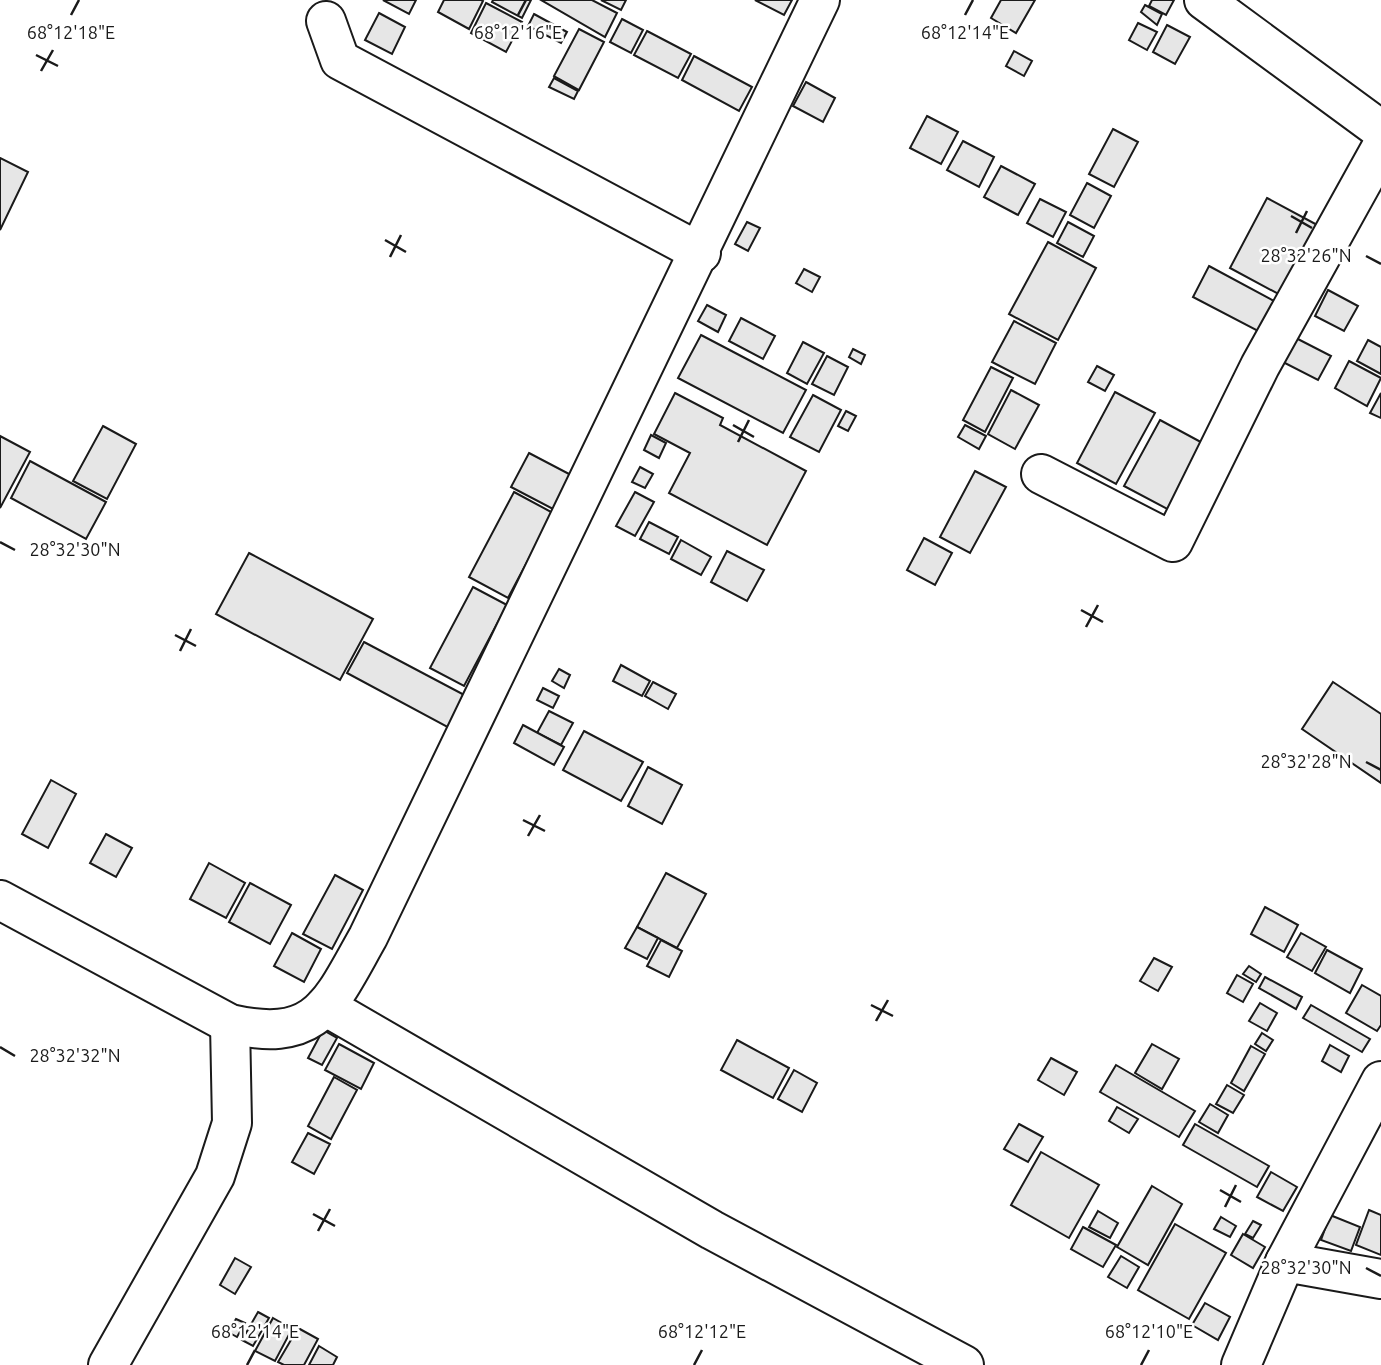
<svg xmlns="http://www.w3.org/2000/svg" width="1381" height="1365" font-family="Ubuntu,sans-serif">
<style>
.building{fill:#e6e6e6;stroke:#1a1a1a;stroke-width:2}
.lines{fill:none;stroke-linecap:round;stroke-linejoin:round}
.street-casing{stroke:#1a1a1a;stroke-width:42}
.street{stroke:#fff;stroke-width:38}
.ticks{fill:none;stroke:#1a1a1a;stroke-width:2.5}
.ticks-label{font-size:18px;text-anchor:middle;fill:#1a1a1a;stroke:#fff;stroke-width:5;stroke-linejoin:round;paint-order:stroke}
</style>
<rect width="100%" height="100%" fill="#fff"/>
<g class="building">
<path d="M383 0H416L409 14Z"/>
<path d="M444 0H481L483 1 469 29 438 12Z"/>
<path d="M493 0H531L522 18 492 2Z"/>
<path d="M541 0H592L617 13 605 37Z"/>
<path d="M601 0H626L621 10Z"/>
<path d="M755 0H792L784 15Z"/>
<path d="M1001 0H1035L1016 33 991 18Z"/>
<path d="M1152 0H1174L1166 15 1149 6Z"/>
<path d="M486 3 522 22 506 52 471 33Z"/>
<path d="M1145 5 1162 14 1157 25 1141 12Z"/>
<path d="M379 13 405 27 392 54 365 40Z"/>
<path d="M534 14 567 32 561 43 528 26Z"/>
<path d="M622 19 643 30 631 53 610 42Z"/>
<path d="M1138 23 1157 32 1147 50 1129 40Z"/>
<path d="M1167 25 1190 37 1175 64 1153 52Z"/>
<path d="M579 29 604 42 579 90 554 76Z"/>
<path d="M647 31 691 54 678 78 634 55Z"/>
<path d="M1014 51 1032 61 1024 76 1006 66Z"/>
<path d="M694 56 752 87 739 111 682 80Z"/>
<path d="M554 78 578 91 574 99 549 87Z"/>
<path d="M806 82 835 98 823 122 793 106Z"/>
<path d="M927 116 958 132 941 164 910 148Z"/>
<path d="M1113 129 1138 142 1114 187 1089 174Z"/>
<path d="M963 141 994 157 979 187 947 170Z"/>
<path d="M0 158 28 172 0 230Z"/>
<path d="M1001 166 1035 184 1018 215 984 197Z"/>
<path d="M1087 183 1111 196 1094 228 1070 215Z"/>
<path d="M1267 198 1321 227 1284 297 1230 268Z"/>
<path d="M1040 199 1066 212 1053 237 1027 223Z"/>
<path d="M747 222 760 228 748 251 735 244Z"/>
<path d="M1068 222 1094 236 1083 257 1057 243Z"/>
<path d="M1048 242 1096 268 1058 340 1009 314Z"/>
<path d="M1209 266 1274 301 1258 331 1193 297Z"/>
<path d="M804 269 820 277 812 292 796 283Z"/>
<path d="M1328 290 1358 306 1344 331 1315 316Z"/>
<path d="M707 305 726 315 718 332 698 321Z"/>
<path d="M741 318 775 336 763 359 729 341Z"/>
<path d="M1014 321 1056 343 1035 384 992 362Z"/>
<path d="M701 335 806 390 783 433 678 378Z"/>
<path d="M1292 336 1331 356 1318 380 1279 360Z"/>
<path d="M1368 340 1381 347V374L1357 361Z"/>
<path d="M803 342 824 353 807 384 787 373Z"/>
<path d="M853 349 865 355 861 364 849 357Z"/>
<path d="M827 356 848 367 834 395 812 384Z"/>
<path d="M1349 361 1381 378 1367 406 1335 388Z"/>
<path d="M1097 366 1114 375 1105 391 1088 382Z"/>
<path d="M991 367 1013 378 985 432 963 420Z"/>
<path d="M1011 390 1039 405 1015 449 988 434Z"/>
<path d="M1115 392 1155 413 1116 484 1077 463Z"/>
<path d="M675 393 723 418 720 425 806 471 767 545 669 493 690 453 654 434Z"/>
<path d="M1381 393V418L1370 413Z"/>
<path d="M813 395 841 410 819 452 790 437Z"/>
<path d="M846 411 856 416 848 431 838 426Z"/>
<path d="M1160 420 1210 447 1175 513 1124 486Z"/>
<path d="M965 425 986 436 979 449 958 437Z"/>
<path d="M103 426 136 444 107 499 73 481Z"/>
<path d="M651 435 666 443 659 458 644 450Z"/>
<path d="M0 436 30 452 0 508Z"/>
<path d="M529 453 571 475 553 509 511 487Z"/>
<path d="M30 461 106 502 86 539 11 498Z"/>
<path d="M640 467 653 474 645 488 632 482Z"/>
<path d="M975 471 1006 487 970 553 940 537Z"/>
<path d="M514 492 553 513 508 598 469 577Z"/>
<path d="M635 492 654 502 635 536 616 526Z"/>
<path d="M649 522 678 537 669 554 640 539Z"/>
<path d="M924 538 952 553 935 585 907 570Z"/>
<path d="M681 540 711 557 701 575 671 559Z"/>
<path d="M727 551 764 570 747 601 711 582Z"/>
<path d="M249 553 373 619 340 680 216 614Z"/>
<path d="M473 587 507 605 464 686 430 668Z"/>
<path d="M364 642 470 698 453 730 347 673Z"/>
<path d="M621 665 650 681 642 696 613 681Z"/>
<path d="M559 669 570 675 564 688 552 681Z"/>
<path d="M653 682 676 694 668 709 645 696Z"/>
<path d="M1333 682 1381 714V783L1302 729Z"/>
<path d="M543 688 559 696 553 708 537 700Z"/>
<path d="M549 711 573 723 561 745 537 733Z"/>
<path d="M523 725 564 747 554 765 514 743Z"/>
<path d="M584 731 643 762 621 801 563 770Z"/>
<path d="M648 767 682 785 662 824 628 806Z"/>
<path d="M51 780 76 794 48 848 22 834Z"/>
<path d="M106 834 132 848 116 877 90 863Z"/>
<path d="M209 863 245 883 226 918 190 899Z"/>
<path d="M666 873 706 894 677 948 637 927Z"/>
<path d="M335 875 363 890 332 949 303 934Z"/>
<path d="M250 883 291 905 270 944 229 922Z"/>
<path d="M1265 907 1298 925 1284 952 1251 934Z"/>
<path d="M637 927 658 938 647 959 625 948Z"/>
<path d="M292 933 321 949 304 982 274 966Z"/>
<path d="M1301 933 1326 947 1312 971 1287 957Z"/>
<path d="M661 940 682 951 669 977 647 966Z"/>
<path d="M1327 950 1362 969 1350 993 1315 973Z"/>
<path d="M1154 958 1172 967 1158 991 1140 981Z"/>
<path d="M1249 966 1261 974 1256 982 1243 974Z"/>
<path d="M1237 975 1253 984 1243 1002 1227 993Z"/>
<path d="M1265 977 1302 997 1296 1009 1259 988Z"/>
<path d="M1362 985 1381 996V1025L1377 1031 1346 1013Z"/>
<path d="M1260 1003 1277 1013 1267 1031 1249 1021Z"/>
<path d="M1311 1005 1370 1039 1362 1052 1303 1018Z"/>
<path d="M323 1030 337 1038 322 1065 308 1058Z"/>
<path d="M1262 1033 1273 1040 1266 1051 1255 1044Z"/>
<path d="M737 1040 789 1068 773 1098 721 1070Z"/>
<path d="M339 1044 374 1063 361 1089 325 1070Z"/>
<path d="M1152 1044 1179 1059 1162 1089 1135 1073Z"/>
<path d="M1330 1045 1349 1056 1341 1072 1322 1061Z"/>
<path d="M1251 1046 1265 1054 1244 1091 1231 1083Z"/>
<path d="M1051 1058 1077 1072 1064 1095 1038 1080Z"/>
<path d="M1116 1065 1195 1111 1179 1137 1100 1092Z"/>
<path d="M794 1070 817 1083 802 1112 778 1099Z"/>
<path d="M334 1077 357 1090 331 1139 308 1126Z"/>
<path d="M1227 1085 1244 1095 1233 1113 1216 1104Z"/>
<path d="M1210 1104 1228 1115 1218 1133 1199 1122Z"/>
<path d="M1117 1107 1138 1119 1129 1133 1109 1121Z"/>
<path d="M1019 1124 1043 1137 1028 1162 1004 1149Z"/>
<path d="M1195 1124 1269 1166 1257 1187 1183 1145Z"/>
<path d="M308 1133 330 1144 314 1174 292 1162Z"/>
<path d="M1041 1152 1099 1185 1069 1238 1011 1205Z"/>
<path d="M1271 1172 1297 1187 1283 1211 1257 1197Z"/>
<path d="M1152 1186 1182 1204 1148 1265 1117 1247Z"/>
<path d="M1369 1210 1381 1215V1255L1356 1245Z"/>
<path d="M1098 1211 1118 1223 1110 1238 1089 1227Z"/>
<path d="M1330 1215 1360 1227 1351 1251 1321 1240Z"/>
<path d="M1221 1217 1236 1226 1230 1237 1214 1229Z"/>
<path d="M1253 1221 1261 1225 1253 1238 1245 1234Z"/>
<path d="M1175 1224 1226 1253 1189 1319 1138 1290Z"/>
<path d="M1083 1227 1116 1245 1103 1267 1071 1249Z"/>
<path d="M1243 1234 1265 1247 1253 1268 1231 1255Z"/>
<path d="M1121 1256 1139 1267 1127 1288 1108 1277Z"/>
<path d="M235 1258 251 1267 235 1294 220 1285Z"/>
<path d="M1205 1303 1230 1317 1218 1340 1192 1325Z"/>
<path d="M258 1312 269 1318 253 1346 242 1340Z"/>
<path d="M273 1318 292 1329 275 1361 255 1351Z"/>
<path d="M236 1319 245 1323 237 1337 228 1332Z"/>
<path d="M298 1328 318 1339 304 1365H284L278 1362Z"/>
<path d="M319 1346 337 1357 333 1365H309Z"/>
</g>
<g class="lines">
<defs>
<g id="street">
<path d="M1204 0 1381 130"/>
<path d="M326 21 340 60 701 253"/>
<path d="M1041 474 1173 542 1260 366 1381 148"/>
<path d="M0 900 230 1024C318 1044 330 1004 368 937L820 0"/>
<path d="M325 1006 712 1230 964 1365"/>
<path d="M1285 1262 1381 1279"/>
<path d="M108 1365 215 1176 232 1123 230 1024"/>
<path d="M1241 1365 1285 1262 1381 1081"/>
</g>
</defs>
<use href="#street" class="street-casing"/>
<use href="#street" class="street"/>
</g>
<path class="ticks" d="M71 15 79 0M518 15 526 0M965 15 973 0M36 55 58 66M41 71 53 50M1291 216 1312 228M1296 233 1307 211M385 240 406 252M1366 256 1381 264M390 257 401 235M733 425 754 437M738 442 749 420M0 542 15 550M1081 610 1103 622M1086 627 1098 605M175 635 196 646M180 651 191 629M1366 762 1381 770M523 820 545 831M528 836 540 815M871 1005 893 1016M876 1021 888 1000M0 1047 15 1056M1220 1190 1241 1202M1225 1207 1236 1185M313 1214 335 1226M318 1231 330 1209M1366 1268 1381 1276M247 1365 255 1350M694 1365 702 1350M1141 1365 1149 1350"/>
<g class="ticks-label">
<text x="71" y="39">68°12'18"E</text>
<text x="518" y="39">68°12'16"E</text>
<text x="965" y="39">68°12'14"E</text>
<text x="1306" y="262">28°32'26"N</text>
<text x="75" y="556">28°32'30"N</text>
<text x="1306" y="768">28°32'28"N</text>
<text x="75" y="1062">28°32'32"N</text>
<text x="1306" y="1274">28°32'30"N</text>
<text x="255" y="1338">68°12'14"E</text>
<text x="702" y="1338">68°12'12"E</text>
<text x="1149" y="1338">68°12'10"E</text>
</g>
</svg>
